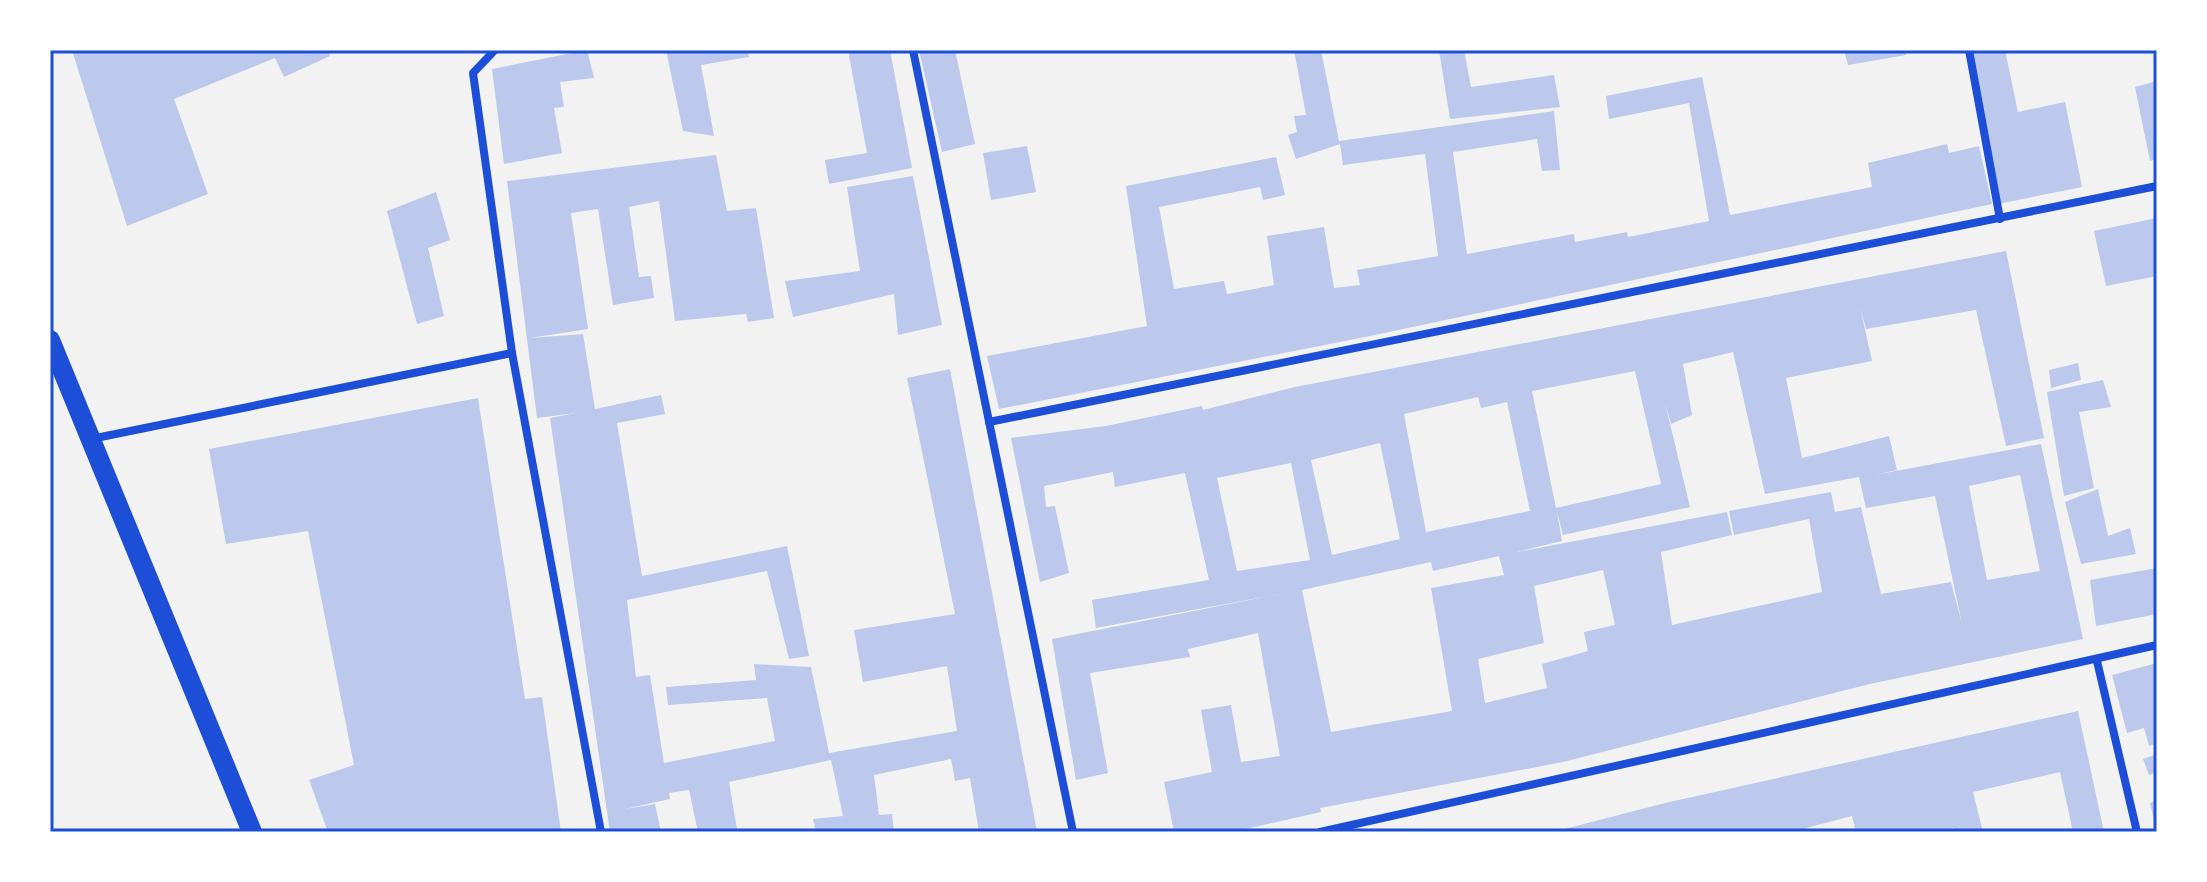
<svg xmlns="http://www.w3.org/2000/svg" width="2207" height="882" font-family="'DM Sans',sans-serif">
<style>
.building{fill:#bdc9ec;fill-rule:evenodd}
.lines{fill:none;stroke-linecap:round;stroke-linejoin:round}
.minor{stroke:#1d4ed8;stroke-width:8}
.primary{stroke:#1d4ed8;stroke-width:20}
.neatline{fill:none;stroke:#1d4ed8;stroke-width:3}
</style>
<rect width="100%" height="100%" fill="#f2f2f2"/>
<g class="building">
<path d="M72 50H328L330 56 284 77 275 58 174 99 208 194 127 226Z"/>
<path d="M587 50 594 78 560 82 564 107 554 108 562 153 504 164 492 69Z"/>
<path d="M666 50H747L749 57 701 65 714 136 683 131Z"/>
<path d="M848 50H890L912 168 829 184 825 160 867 153Z"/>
<path d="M919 50H955L975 144 942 152Z"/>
<path d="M1294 50H1321L1339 141 1554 111 1560 170 1542 171 1537 139 1453 152 1467 254 1574 234 1575 242 1627 232 1628 237 1709 221 1689 103 1609 119 1606 96 1702 77 1730 215 1872 187 1868 163 1947 144 1949 153 1979 146 1992 204 1370 336 999 409 987 356 1147 326 1126 186 1276 157 1285 195 1263 200 1260 187 1159 207 1174 289 1224 281 1227 294 1274 285 1267 236 1324 227 1334 288 1360 285 1357 270 1438 256 1425 154 1343 165 1340 144 1296 159 1288 135 1297 132 1294 116 1306 115Z"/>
<path d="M1439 50H1464L1471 87 1554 75 1560 107 1450 119Z"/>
<path d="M1844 50H1905L1906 55 1848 65Z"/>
<path d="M1970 50H2005L2018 112 2065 102 2082 187 1998 204Z"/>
<path d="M2157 81V159L2150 161 2135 87Z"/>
<path d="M1027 146 1036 192 991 200 983 153Z"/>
<path d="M716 155 727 211 756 208 774 318 748 322 746 314 675 321 659 201 629 207 639 277 651 276 654 298 613 305 598 209 571 213 588 329 530 338 583 334 595 409 661 395 665 414 617 423 642 576 787 546 809 656 789 659 767 571 627 600 636 677 650 675 664 763 775 741 767 698 668 705 666 687 756 680 754 664 811 667 829 753 957 731 947 666 863 682 854 630 955 614 907 378 950 369 1037 832H979L970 778 955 781 951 759 874 775 879 815 892 814 894 832H816L813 819 843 816 831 760 729 782 737 829 698 832 689 790 669 793 670 799 625 809 655 804 661 832H610L550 418 576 413 537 418 507 181Z"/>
<path d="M913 176 942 325 898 335 894 294 793 317 785 281 860 271 847 187Z"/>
<path d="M436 192 450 240 428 248 444 316 417 324 387 211Z"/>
<path d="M2157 218V276L2106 286 2094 231Z"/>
<path d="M2006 251 2044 438 2006 446 1976 310 1866 329 1860 307 1872 361 1786 378 1802 458 1889 436 1897 470 1874 475 2041 444 2083 639 1870 684 1563 762 1320 808 1321 812 1232 832H1174L1164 782 1212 772 1201 710 1231 705 1241 762 1280 756 1258 633 1188 649 1190 657 1090 673 1108 773 1076 780 1052 639 1280 594 1096 628 1092 600 1209 580 1185 473 1115 487 1113 472 1044 486 1046 507 1055 506 1069 573 1040 582 1011 438 1106 426 1202 406 1203 410 1295 387ZM1733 352 1765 494 1859 477 1866 508 1935 496 1962 624 1951 582 1881 594 1861 507 1835 512 1831 492 1729 511 1734 535 1809 519 1822 592 1672 625 1661 552 1732 535 1727 512 1517 552 1562 541 1557 512 1563 535 1690 507 1665 403 1671 424 1692 415 1683 364ZM1635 371 1661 484 1556 508 1532 391ZM1478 397 1481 408 1507 402 1530 511 1426 532 1404 414ZM1380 443 1400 539 1332 555 1311 460ZM1291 463 1310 560 1237 571 1217 478ZM2020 475 2040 571 1987 580 1969 486ZM1499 556 1504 575 1431 588 1452 711 1331 732 1302 590 1431 562 1433 571ZM1603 570 1615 625 1584 632 1588 651 1542 664 1547 688 1485 703 1478 659 1544 643 1534 586Z"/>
<path d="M2078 363 2081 380 2051 388 2049 370Z"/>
<path d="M2103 380 2111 407 2079 412 2094 488 2064 496 2047 392Z"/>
<path d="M478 398 525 699 542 697 561 832H328L309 780 354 765 308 531 226 544 209 449Z"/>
<path d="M2098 489 2108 536 2130 528 2136 554 2081 564 2065 502Z"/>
<path d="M2157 568V614L2096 626 2090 580Z"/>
<path d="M2157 663V743L2149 746 2144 728 2127 733 2112 675Z"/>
<path d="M2078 711 2104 832H2073L2060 772 1973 792 1983 832H1955L1954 828 1935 832H1856L1852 816 1791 832H1553L1665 803Z"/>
<path d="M2157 754V772L2149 775 2143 759Z"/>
<path d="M2157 800V829H2156L2150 803Z"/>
</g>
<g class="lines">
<g class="minor">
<path d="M495 50 473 73 512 353 601 832"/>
<path d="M913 50 1073 832"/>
<path d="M1969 50 2000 219"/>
<path d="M989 422 2157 186"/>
<path d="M91 439 512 353"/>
<path d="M2097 661 2137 832"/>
<path d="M1320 832 2157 645"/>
</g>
<path class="primary" d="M50 340 252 832"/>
</g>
<rect width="2207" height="882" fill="none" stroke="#ffffff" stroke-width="104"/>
<rect x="52" y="52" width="2103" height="778" class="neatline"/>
</svg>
